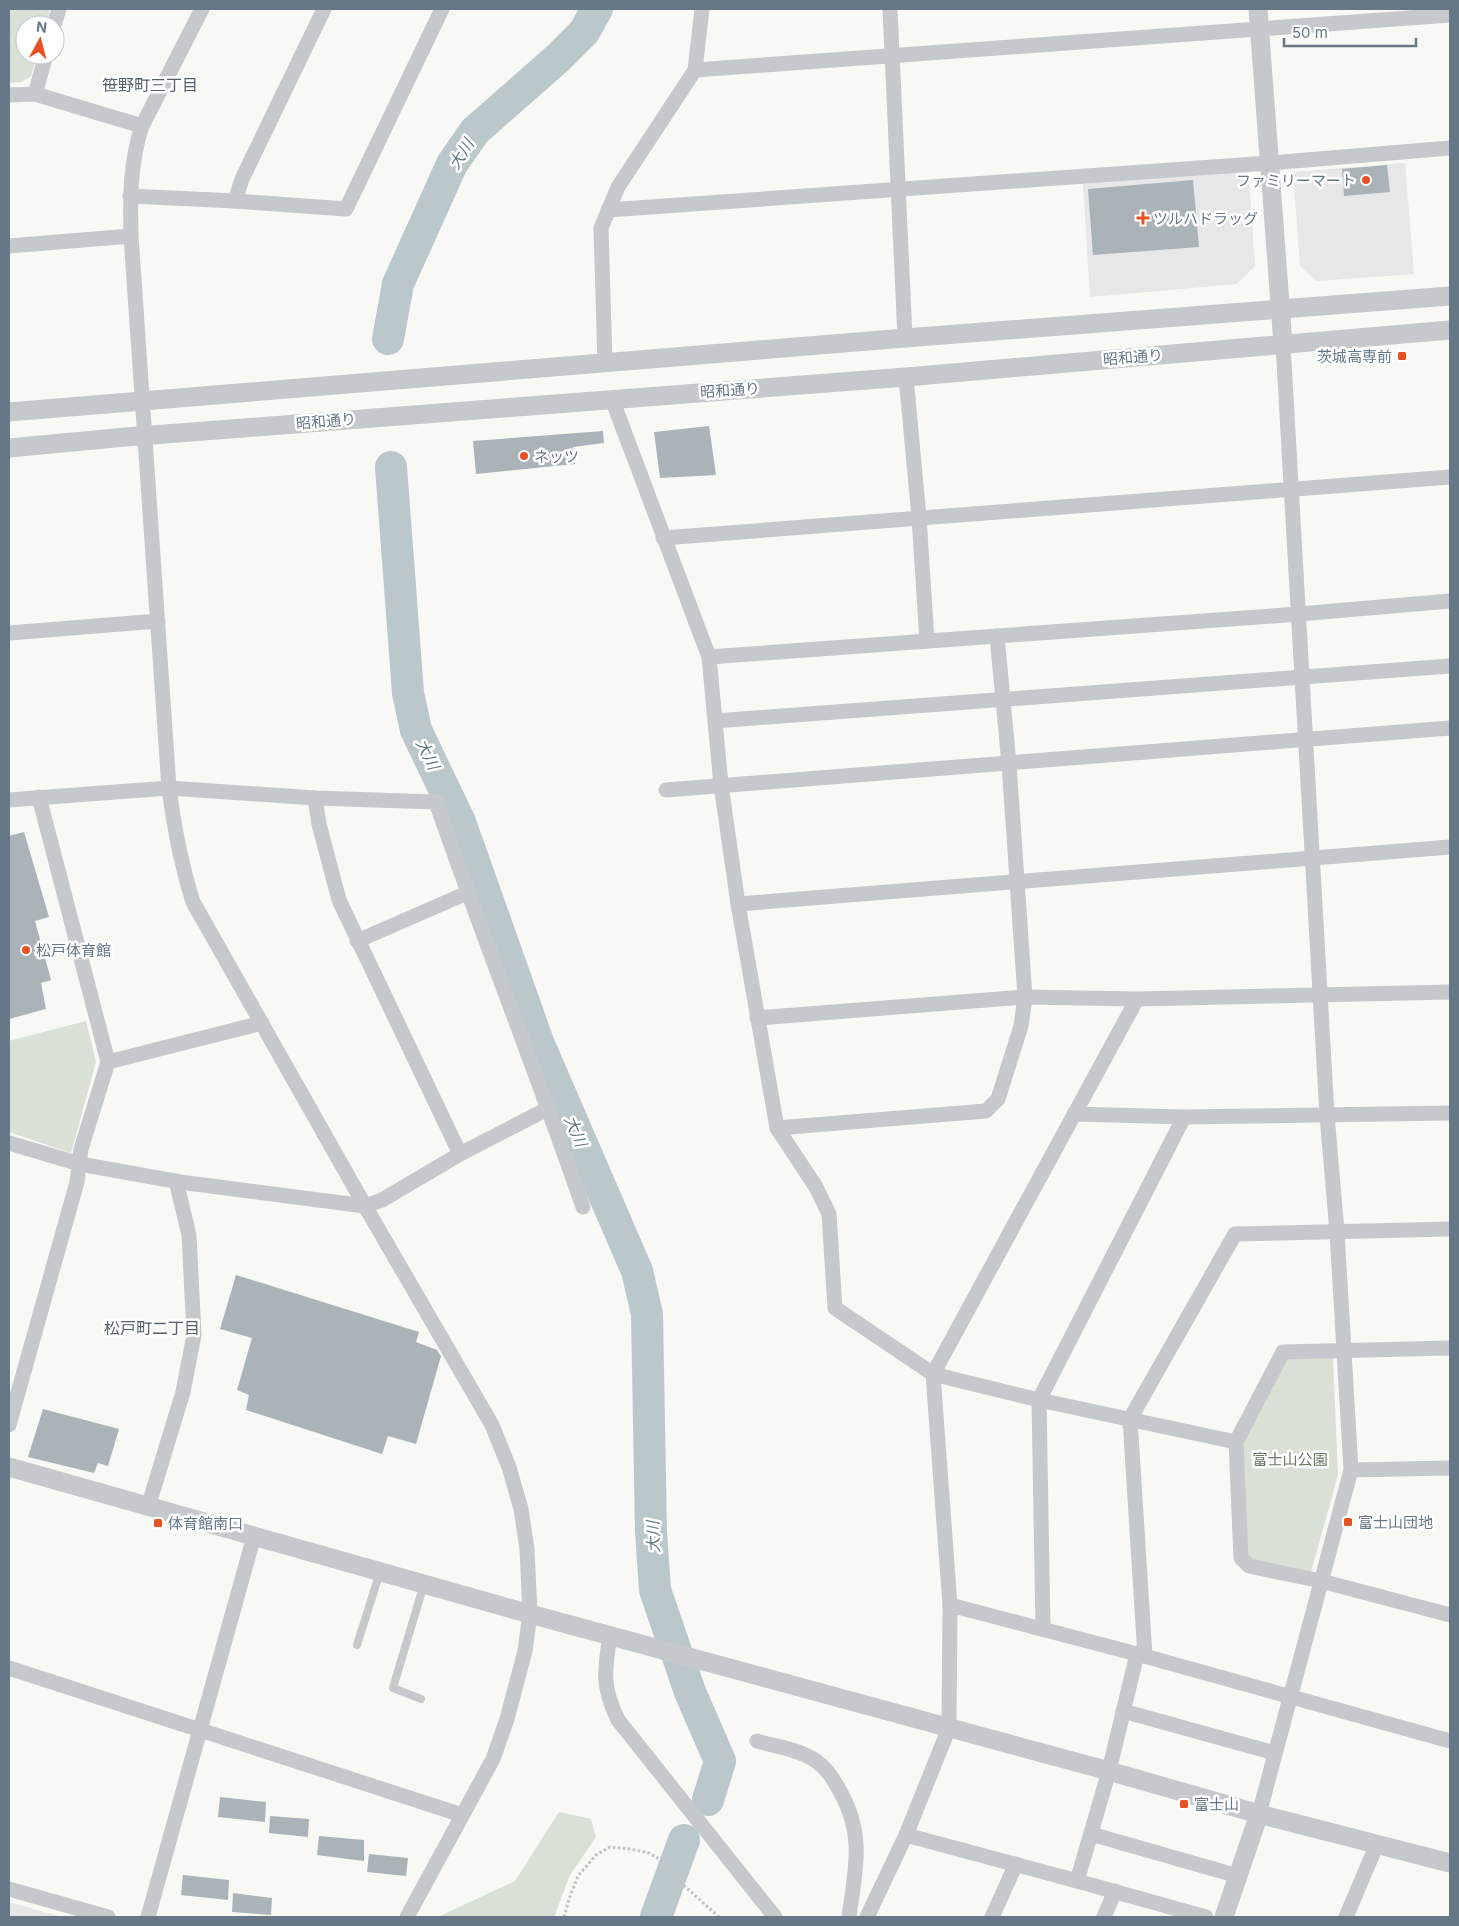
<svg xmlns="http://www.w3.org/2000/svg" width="1459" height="1926" font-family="Inter,'Noto Sans JP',sans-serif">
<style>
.built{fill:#e6e7e6}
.green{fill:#d9e0d6}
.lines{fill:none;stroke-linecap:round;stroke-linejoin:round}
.river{stroke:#bbc8cb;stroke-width:32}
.building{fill:#aab3b8}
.path{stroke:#bfc1c3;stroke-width:3;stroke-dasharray:2.5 2.5;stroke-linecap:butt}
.service{stroke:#c5c9cc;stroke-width:8}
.minor{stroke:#c5c9cc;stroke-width:15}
.tertiary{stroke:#c5c9cc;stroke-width:19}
.poi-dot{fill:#e85124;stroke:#fff;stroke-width:2}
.labels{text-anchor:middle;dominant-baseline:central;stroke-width:5;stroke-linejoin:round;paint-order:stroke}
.poi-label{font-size:15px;fill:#667887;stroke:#fff;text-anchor:start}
.street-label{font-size:15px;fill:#667887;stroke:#fff}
.park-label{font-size:15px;fill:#667961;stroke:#fff}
.neighbourhood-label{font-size:16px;fill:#54616c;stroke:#fff}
.water-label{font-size:16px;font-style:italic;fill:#627a83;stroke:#fff}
</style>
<rect width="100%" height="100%" fill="#f8f8f5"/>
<g class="built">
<path d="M1405 163 1414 274 1316 281 1300 266 1293 172Z"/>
<path d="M1235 172 1249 180 1255 266 1237 284 1090 297 1083 184Z"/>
<path d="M9 1902 62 1917H9Z"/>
</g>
<g class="green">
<path d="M9 9H50L46 25H25V55H37L31 76 22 82 9 83Z"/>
<path d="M86 1021 96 1062 71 1153 9 1132V1041Z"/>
<path d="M1285 1358H1333L1338 1475 1311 1572 1247 1559 1242 1443Z"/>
<path d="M559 1812 591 1819 596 1837 570 1875 554 1917H438L515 1881Z"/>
</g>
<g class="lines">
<g class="river">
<path d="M388 339 398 284 452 164 475 131 558 58 584 32 597 9"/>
<path d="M391 467 408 693 416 730 460 822 538 1042 637 1271 647 1314 651 1532 655 1590 690 1692 720 1761 708 1800"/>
<path d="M656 1917 684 1840"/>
</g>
</g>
<g class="building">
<path d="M1387 165 1390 192 1344 196 1342 169Z"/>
<path d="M1193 180 1199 247 1093 255 1088 189Z"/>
<path d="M709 426 716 475 660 478 654 432Z"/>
<path d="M603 431 604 443 573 447 575 464 476 474 473 441Z"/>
<path d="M24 832 49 917 35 921 51 980 41 983 46 1009 9 1019V836Z"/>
<path d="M236 1275 419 1332 416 1342 437 1350 441 1356 416 1444 388 1436 382 1454 246 1410 249 1395 237 1390 252 1338 220 1329Z"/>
<path d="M43 1409 119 1429 108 1466 98 1463 94 1473 28 1457Z"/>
<path d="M220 1797 266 1802 265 1822 218 1817Z"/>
<path d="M270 1816 309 1819 308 1837 269 1833Z"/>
<path d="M319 1836 364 1840V1861L317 1855Z"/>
<path d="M369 1854 408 1858 406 1876 367 1872Z"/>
<path d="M183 1875 229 1880 228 1900 181 1895Z"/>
<path d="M233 1893 272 1898 271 1915 232 1912Z"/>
</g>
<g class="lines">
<path class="path" d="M564 1917 569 1899 578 1876 596 1855 610 1847 630 1849 649 1853 666 1863 679 1881 719 1917"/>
<g class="service">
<path d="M357 1645 380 1572"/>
<path d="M421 1699 393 1688 424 1584"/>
</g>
<g class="minor">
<path d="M202 9 142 126C130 162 130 198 131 236L169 788C174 827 181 864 193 902L365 1206 492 1425 509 1467 521 1509 527 1549 530 1614 525 1651 507 1719 493 1759 407 1917"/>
<path d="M890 9 905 338"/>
<path d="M54 25 59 9"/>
<path d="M695 70 1450 15"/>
<path d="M35 94 46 55"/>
<path d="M9 95 35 94 142 126"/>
<path d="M130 196 235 201 346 209 442 9"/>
<path d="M235 201 242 179 324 9"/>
<path d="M608 210 1269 163 1450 148"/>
<path d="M9 246 131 236"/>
<path d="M605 363 601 228 618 187 695 70 702 9"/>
<path d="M906 377 919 517 927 641"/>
<path d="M612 399 709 657 721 785 738 904 777 1128 816 1187 829 1214 835 1308 933 1374 1039 1400 1236 1442"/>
<path d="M663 538 1450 477"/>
<path d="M9 633 158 621"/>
<path d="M709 657 1299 614 1450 601"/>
<path d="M715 721 1450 666"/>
<path d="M666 790 1450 728"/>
<path d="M315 798 319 824 339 900 460 1154"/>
<path d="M9 800 169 788 315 798 436 802C483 938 536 1071 583 1207"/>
<path d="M738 904 1450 847"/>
<path d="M357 941 467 893"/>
<path d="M757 1018 1025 997 1137 999 1450 992"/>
<path d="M108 1062 262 1023"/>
<path d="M1074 1114 1184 1117 1450 1113"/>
<path d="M777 1128 986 1111 998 1099 1021 1026 1025 997 1009 764 997 636"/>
<path d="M9 1143 80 1164 180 1182 365 1206 382 1200 460 1154 549 1108"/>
<path d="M1450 1348 1283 1352 1236 1442 1241 1558 1249 1566 1321 1581 1450 1615"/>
<path d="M9 1425 77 1182 81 1149 108 1062 39 797"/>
<path d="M1351 1470 1450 1468"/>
<path d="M148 1507 183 1392 194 1335 189 1235 176 1181"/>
<path d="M950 1605 1137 1654 1450 1741"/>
<path d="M1043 1629 1039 1400 1184 1117"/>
<path d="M610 1636C604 1672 602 1687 618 1720L775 1917"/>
<path d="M1145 1656 1130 1419 1235 1234 1450 1229"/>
<path d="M9 1668 462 1815"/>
<path d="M1123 1711 1275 1753"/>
<path d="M757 1741C777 1747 805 1750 821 1765 830 1772 836 1784 841 1793 865 1836 855 1871 849 1917"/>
<path d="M1259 1814 1351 1470 1337 1232 1327 1115 1283 344"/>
<path d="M1091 1834 1238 1876"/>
<path d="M906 1835 1077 1881 1206 1917"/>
<path d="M1077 1881 1109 1771 1137 1654"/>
<path d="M9 1889 108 1917"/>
<path d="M148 1917 254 1536"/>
<path d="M867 1917 906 1835 949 1728 950 1605 933 1374 1137 999"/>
<path d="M992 1917 1016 1864"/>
<path d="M1104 1917 1115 1891"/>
<path d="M1346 1917 1377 1844"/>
</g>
<g class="tertiary">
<path d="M1258 9 1283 344"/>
<path d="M9 412 905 338 1450 296"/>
<path d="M9 448 126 437 906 377 1450 330"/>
<path d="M9 1467 530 1614 1109 1771 1259 1814 1450 1863"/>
<path d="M1224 1917 1259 1814"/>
</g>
</g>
<g class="poi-dot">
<circle cx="1366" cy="180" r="5"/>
<path d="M1140.5 210.5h5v5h5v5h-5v5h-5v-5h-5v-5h5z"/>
<rect x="1397" y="351" width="10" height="10" rx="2.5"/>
<circle cx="524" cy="456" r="5"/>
<circle cx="26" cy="950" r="5"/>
<rect x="1343" y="1517" width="10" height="10" rx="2.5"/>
<rect x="153" y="1518" width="10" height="10" rx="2.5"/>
<rect x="1179" y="1799" width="10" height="10" rx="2.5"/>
</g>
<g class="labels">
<g class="poi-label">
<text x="1356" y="180" text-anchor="end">ファミリーマート</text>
<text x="1153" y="218">ツルハドラッグ</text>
<text x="1392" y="356" text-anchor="end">茨城高専前</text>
<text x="534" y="456">ネッツ</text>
<text x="36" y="950">松戸体育館</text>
<text x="1358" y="1522">富士山団地</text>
<text x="168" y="1523">体育館南口</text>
<text x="1194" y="1804">富士山</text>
</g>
<g class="street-label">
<text transform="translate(1133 357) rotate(-5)">昭和通り</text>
<text transform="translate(730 390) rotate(-4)">昭和通り</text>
<text transform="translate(326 421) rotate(-5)">昭和通り</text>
</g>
<g class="park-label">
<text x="1290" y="1459">富士山公園</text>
</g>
<g class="neighbourhood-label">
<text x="150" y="85">笹野町三丁目</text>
<text x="152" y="1328">松戸町二丁目</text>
</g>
<g class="water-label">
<text transform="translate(461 154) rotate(-58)">大川</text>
<text transform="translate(428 754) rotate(64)">大川</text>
<text transform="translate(576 1131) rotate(67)">大川</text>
<text transform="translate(653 1537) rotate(-92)">大川</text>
</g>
</g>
<rect width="1459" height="1926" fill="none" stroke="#667887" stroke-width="20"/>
<g transform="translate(40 40) rotate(7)"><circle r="24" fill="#ffffff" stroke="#c2c9cf"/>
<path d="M0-4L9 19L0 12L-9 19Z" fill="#e85124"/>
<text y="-8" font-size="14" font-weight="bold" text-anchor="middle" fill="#667887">N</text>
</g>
<path d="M1284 38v8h132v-8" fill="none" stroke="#667887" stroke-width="2.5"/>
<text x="1292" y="38" font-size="15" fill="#667887" stroke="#ffffff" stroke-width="4" paint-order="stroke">50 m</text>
</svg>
